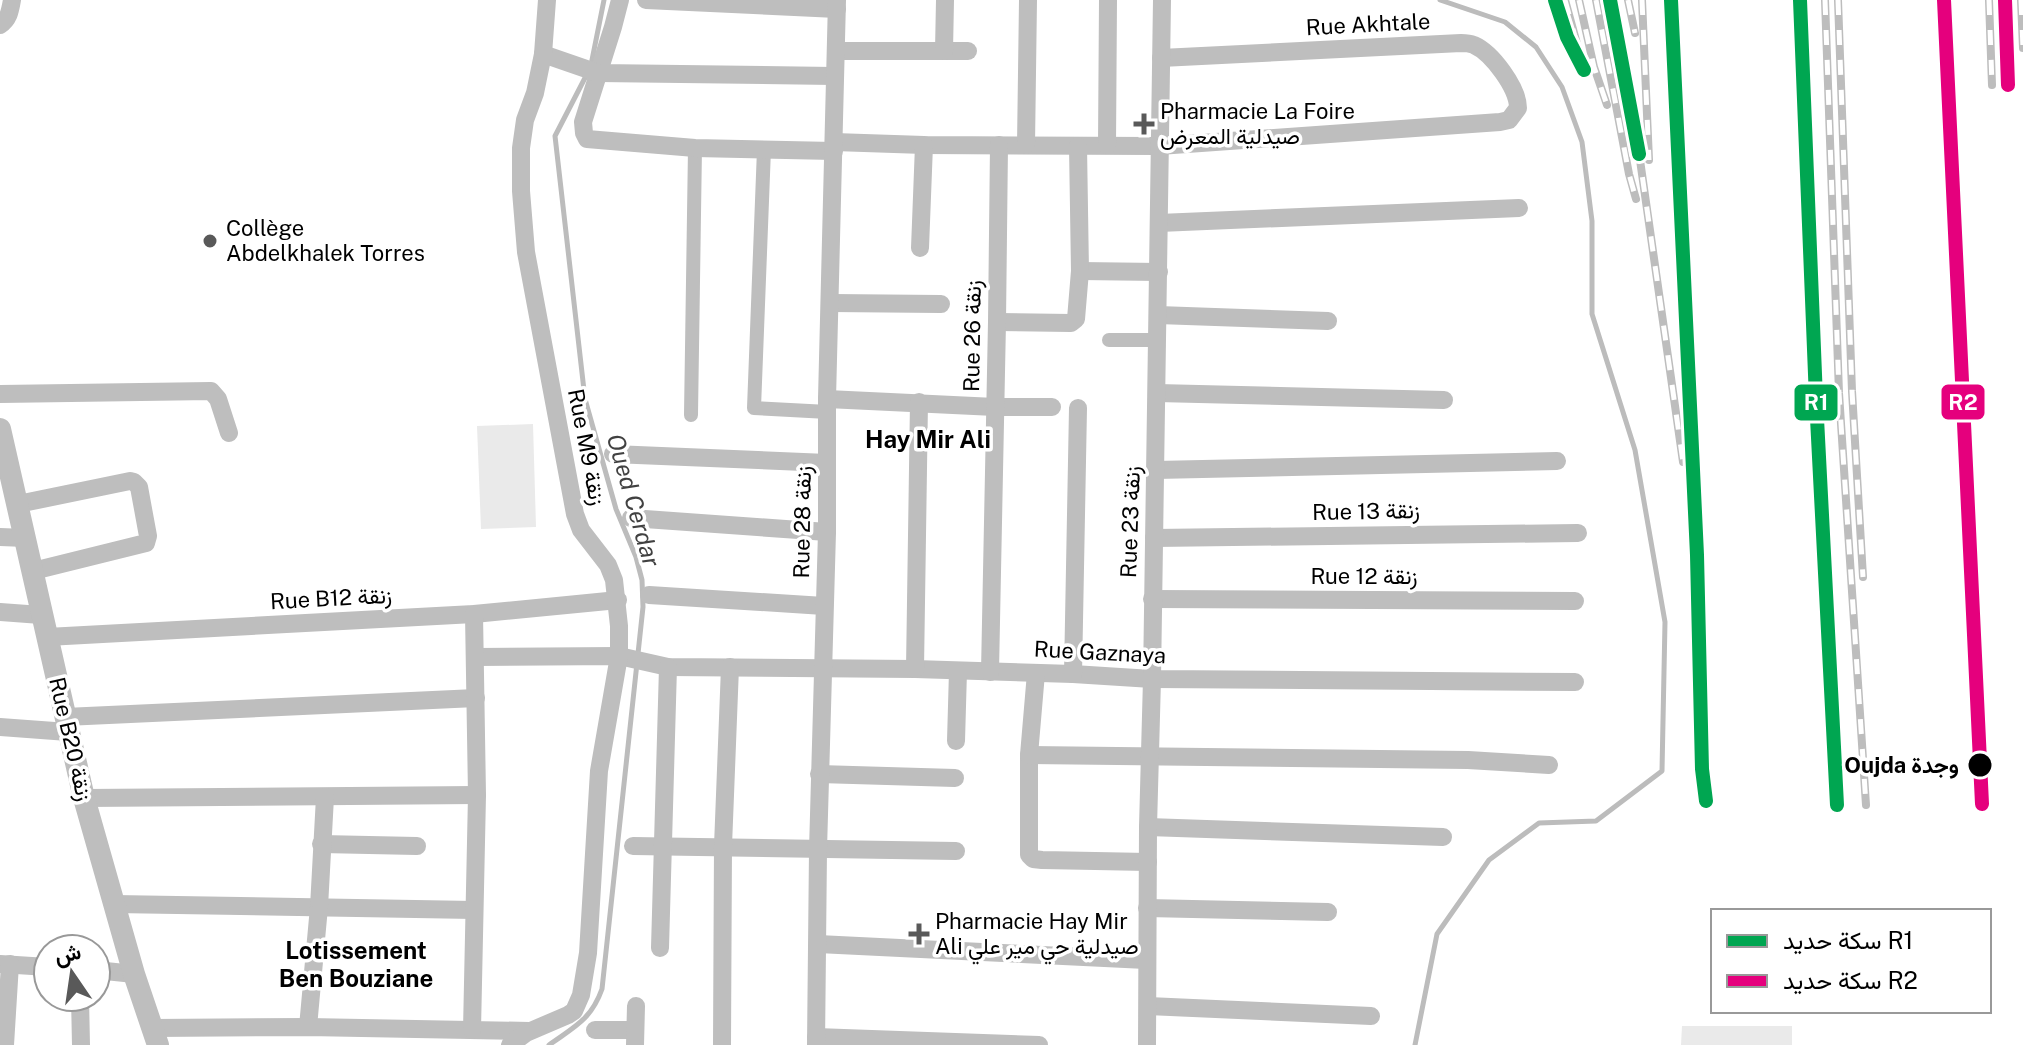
<svg xmlns="http://www.w3.org/2000/svg" width="2023" height="1045" font-family="'Public Sans',Vazirmatn,sans-serif">
<style>
.green{fill:#eaeaea}
.lines{fill:none;stroke-linecap:round;stroke-linejoin:round}
.stream{stroke:#bcbcbc;stroke-width:5}
.pedestrian{stroke:#bebebe;stroke-width:14}
.minor{stroke:#bebebe;stroke-width:18}
.tertiary{stroke:#bebebe;stroke-width:22}
.rail-casing{stroke:#bdbdbd;stroke-width:8}
.rail{stroke:#fff;stroke-width:5;stroke-dasharray:15;stroke-linecap:butt}
.rail-1-casing{stroke:#fff;stroke-width:20}
.rail-2-casing{stroke:#fff;stroke-width:20}
.rail-1{stroke:#00a651;stroke-width:14}
.rail-2{stroke:#e5007d;stroke-width:14}
.poi-dot{fill:#595959;stroke:#fff;stroke-width:3}
.stop-dot{fill:#000;stroke:#fff;stroke-width:3}
.labels{text-anchor:middle;dominant-baseline:central;stroke-width:7;stroke-linejoin:round;paint-order:stroke}
.street-label{font-size:22px;fill:#000;stroke:#fff}
.poi-label{font-size:22px;fill:#000;stroke:#fff;text-anchor:start}
.stop-label{font-size:22px;font-weight:bold;fill:#000;stroke:#fff;text-anchor:end}
.neighbourhood-label{font-size:24px;font-weight:bold;fill:#000;stroke:#fff}
.water-label{font-size:24px;font-style:italic;fill:#414141;stroke:#fff}
.line-badge{stroke:#fff;stroke-width:3}
.badge-label{font-size:22px;text-anchor:middle;font-weight:bold;fill:#fff}
</style>
<rect width="100%" height="100%" fill="#fff"/>
<g class="green">
<path d="M533 424 536 527 481 529 477 426Z"/>
<path d="M1682 1026H1792V1045H1681Z"/>
</g>
<g class="lines">
<g class="stream">
<path d="M591 65 604 0"/>
<path d="M549 1045C574 1027 591 1020 602 989L643 607 642 580 636 557 616 509 585 399 555 136 587 74"/>
<path d="M1415 1045 1437 934 1489 860 1539 823 1596 821 1662 771 1665 622 1635 450 1592 314V221L1582 142 1562 87 1536 47 1505 22 1440 0"/>
</g>
<g class="pedestrian">
<path d="M764 149 754 408 828 412"/>
<path d="M1109 340H1158"/>
<path d="M691 415 695 148"/>
</g>
<g class="minor">
<path d="M620 0 613 27 583 122 584 133 587 139 695 148 834 151"/>
<path d="M646 0 837 9"/>
<path d="M0 25C9 19 10 11 12 0"/>
<path d="M836 51H968"/>
<path d="M944 51 945 0"/>
<path d="M543 54 598 73 834 76"/>
<path d="M834 142 924 145 1159 146 1500 122 1509 120 1518 108C1518 88 1492 53 1474 45 1469 43 1465 43 1461 43L1161 58"/>
<path d="M1026 145 1028 0"/>
<path d="M1107 145 1108 0"/>
<path d="M1159 223 1519 208"/>
<path d="M920 248 924 145"/>
<path d="M1080 271 1159 272"/>
<path d="M831 303 941 304"/>
<path d="M1158 315 1328 321"/>
<path d="M997 322 1071 323 1076 319 1080 271 1078 146"/>
<path d="M1157 393 1444 400"/>
<path d="M0 394 211 391 218 399 229 433"/>
<path d="M827 399 995 407H1052"/>
<path d="M613 454 827 463"/>
<path d="M1156 470 1557 461"/>
<path d="M18 504 130 481 134 482 139 487 148 536 146 543 33 571"/>
<path d="M631 518 827 532"/>
<path d="M0 537 26 538"/>
<path d="M1154 538 1578 533"/>
<path d="M649 595 824 606"/>
<path d="M1152 599 1575 601"/>
<path d="M0 612 41 615"/>
<path d="M47 637 474 614 618 600"/>
<path d="M476 657 619 656 668 667 915 669 1073 674 1152 679 1575 682"/>
<path d="M915 669 919 402"/>
<path d="M990 672 997 322 999 145"/>
<path d="M1036 673 1029 755V855L1033 859 1042 860 1148 862"/>
<path d="M1073 674 1078 408"/>
<path d="M65 717 476 698"/>
<path d="M0 727 68 732"/>
<path d="M956 741 958 671"/>
<path d="M1029 755 1468 760 1549 765"/>
<path d="M819 774 955 778"/>
<path d="M84 798 477 795"/>
<path d="M1148 827 1443 837"/>
<path d="M321 844 417 846"/>
<path d="M633 846 956 851"/>
<path d="M114 904 474 910"/>
<path d="M1147 908 1328 912"/>
<path d="M818 944 1146 960"/>
<path d="M660 948 668 667"/>
<path d="M0 964 48 967"/>
<path d="M96 970 134 974"/>
<path d="M80 997 81 1045"/>
<path d="M1148 1006 1371 1016"/>
<path d="M308 1027 319 907 325 797"/>
<path d="M152 1028 308 1027 529 1031"/>
<path d="M472 1030 477 795 474 614"/>
<path d="M595 1030H635"/>
<path d="M816 1037 1039 1045"/>
<path d="M5 1045 10 964"/>
<path d="M510 1045 526 1033 568 1015 574 1011 581 995 588 953 599 771 619 656V626L614 580 608 565 581 530 575 514 526 252 521 191V148L525 120 535 93 543 54 547 0"/>
<path d="M635 1045 636 1006"/>
<path d="M722 1045 723 846 730 667"/>
<path d="M816 1045 818 850 827 532V399L837 0"/>
<path d="M1147 1045 1148 827 1152 679 1162 0"/>
</g>
<path class="tertiary" d="M0 429 84 798 134 974 158 1045"/>
<defs>
<g id="rail">
<path d="M1550 0 1565 32"/>
<path d="M1565 0 1582 62"/>
<path d="M1579 0 1594 67 1607 105"/>
<path d="M1596 0 1629 174 1636 199"/>
<path d="M1610 0 1638 146 1683 462"/>
<path d="M1628 0 1635 33"/>
<path d="M1642 0 1649 160"/>
<path d="M1671 0 1697 555 1702 769 1706 801"/>
<path d="M1800 0 1816 399 1837 805"/>
<path d="M1825 0 1839 393 1866 805"/>
<path d="M1838 0 1852 391 1863 577"/>
<path d="M1944 0 1982 804"/>
<path d="M1989 0 1992 85"/>
<path d="M2005 0 2008 85"/>
<path d="M2021 0 2023 48"/>
</g>
</defs>
<use href="#rail" class="rail-casing"/>
<use href="#rail" class="rail"/>
<defs>
<g id="rail-1">
<path d="M1555 0 1567 37 1584 70"/>
<path d="M1610 0 1639 154"/>
<path d="M1671 0 1697 555 1702 769 1706 801"/>
<path d="M1800 0 1816 399 1837 805"/>
</g>
<g id="rail-2">
<path d="M1944 0 1982 804"/>
<path d="M2005 0 2008 85"/>
</g>
</defs>
<use href="#rail-1" class="rail-1-casing"/>
<use href="#rail-2" class="rail-2-casing"/>
<use href="#rail-1" class="rail-1"/>
<use href="#rail-2" class="rail-2"/>
</g>
<g class="poi-dot">
<path d="M1140 112h8v8h8v8h-8v8h-8v-8h-8v-8h8z"/>
<circle cx="210" cy="241" r="8"/>
<path d="M915 922h8v8h8v8h-8v8h-8v-8h-8v-8h8z"/>
</g>
<circle class="stop-dot" cx="1980" cy="765" r="13"/>
<g class="labels">
<g class="street-label">
<text transform="translate(1368 24) rotate(-3)">Rue Akhtale</text>
<text transform="translate(972 336) rotate(-89)">Rue 26 زنقة</text>
<text transform="translate(587 447) rotate(79)">Rue M9 زنقة</text>
<text transform="translate(1366 511) rotate(-1)">Rue 13 زنقة</text>
<text transform="translate(802 522) rotate(-89)">Rue 28 زنقة</text>
<text transform="translate(1130 522) rotate(-88)">Rue 23 زنقة</text>
<text x="1364" y="576">Rue 12 زنقة</text>
<text transform="translate(331 598) rotate(-3)">Rue B12 زنقة</text>
<text transform="translate(1100 652) rotate(3)">Rue Gaznaya</text>
<text transform="translate(71 739) rotate(77)">Rue B20 زنقة</text>
</g>
<g class="poi-label">
<text x="1160" y="111">Pharmacie La Foire<tspan x="1160" dy="25">صيدلية المعرض</tspan></text>
<text x="226" y="228">Collège<tspan x="226" dy="25">Abdelkhalek Torres</tspan></text>
<text x="935" y="921">Pharmacie Hay Mir<tspan x="935" dy="25">Ali صيدلية حي مير علي</tspan></text>
</g>
<g class="stop-label">
<text x="1959" y="765">Oujda وجدة</text>
</g>
<g class="neighbourhood-label">
<text x="928" y="439">Hay Mir Ali</text>
<text x="356" y="950">Lotissement<tspan x="356" dy="28">Ben Bouziane</tspan></text>
</g>
<g class="water-label">
<text transform="translate(634 500) rotate(74)">Oued Cerdar</text>
</g>
</g>
<g class="line-badge">
<rect x="1940" y="383" width="46" height="38" rx="8" fill="#e5007d"/>
<rect x="1793" y="383" width="46" height="39" rx="8" fill="#00a651"/>
</g>
<g class="badge-label">
<text x="1963" y="410">R2</text>
<text x="1816" y="410">R1</text>
</g>
<rect x="1711" y="909" width="280" height="104" fill="#ffffff" stroke="#999999" stroke-width="2"/>
<rect x="1727" y="935" width="40" height="12" fill="#00a651" stroke="#999999" stroke-width="2"/>
<text x="1783" y="949" font-size="24" fill="#000000">سكة حديد R1</text>
<rect x="1727" y="975" width="40" height="12" fill="#e5007d" stroke="#999999" stroke-width="2"/>
<text x="1783" y="989" font-size="24" fill="#000000">سكة حديد R2</text>
<g transform="translate(72 973) rotate(347)"><circle r="38" fill="#ffffff" stroke="#999999" stroke-width="2"/>
<path d="M0-6L14 30L0 20L-14 30Z" fill="#595959"/>
<text y="-12" font-size="22" font-weight="bold" text-anchor="middle" fill="#000000">ش</text>
</g>
</svg>
